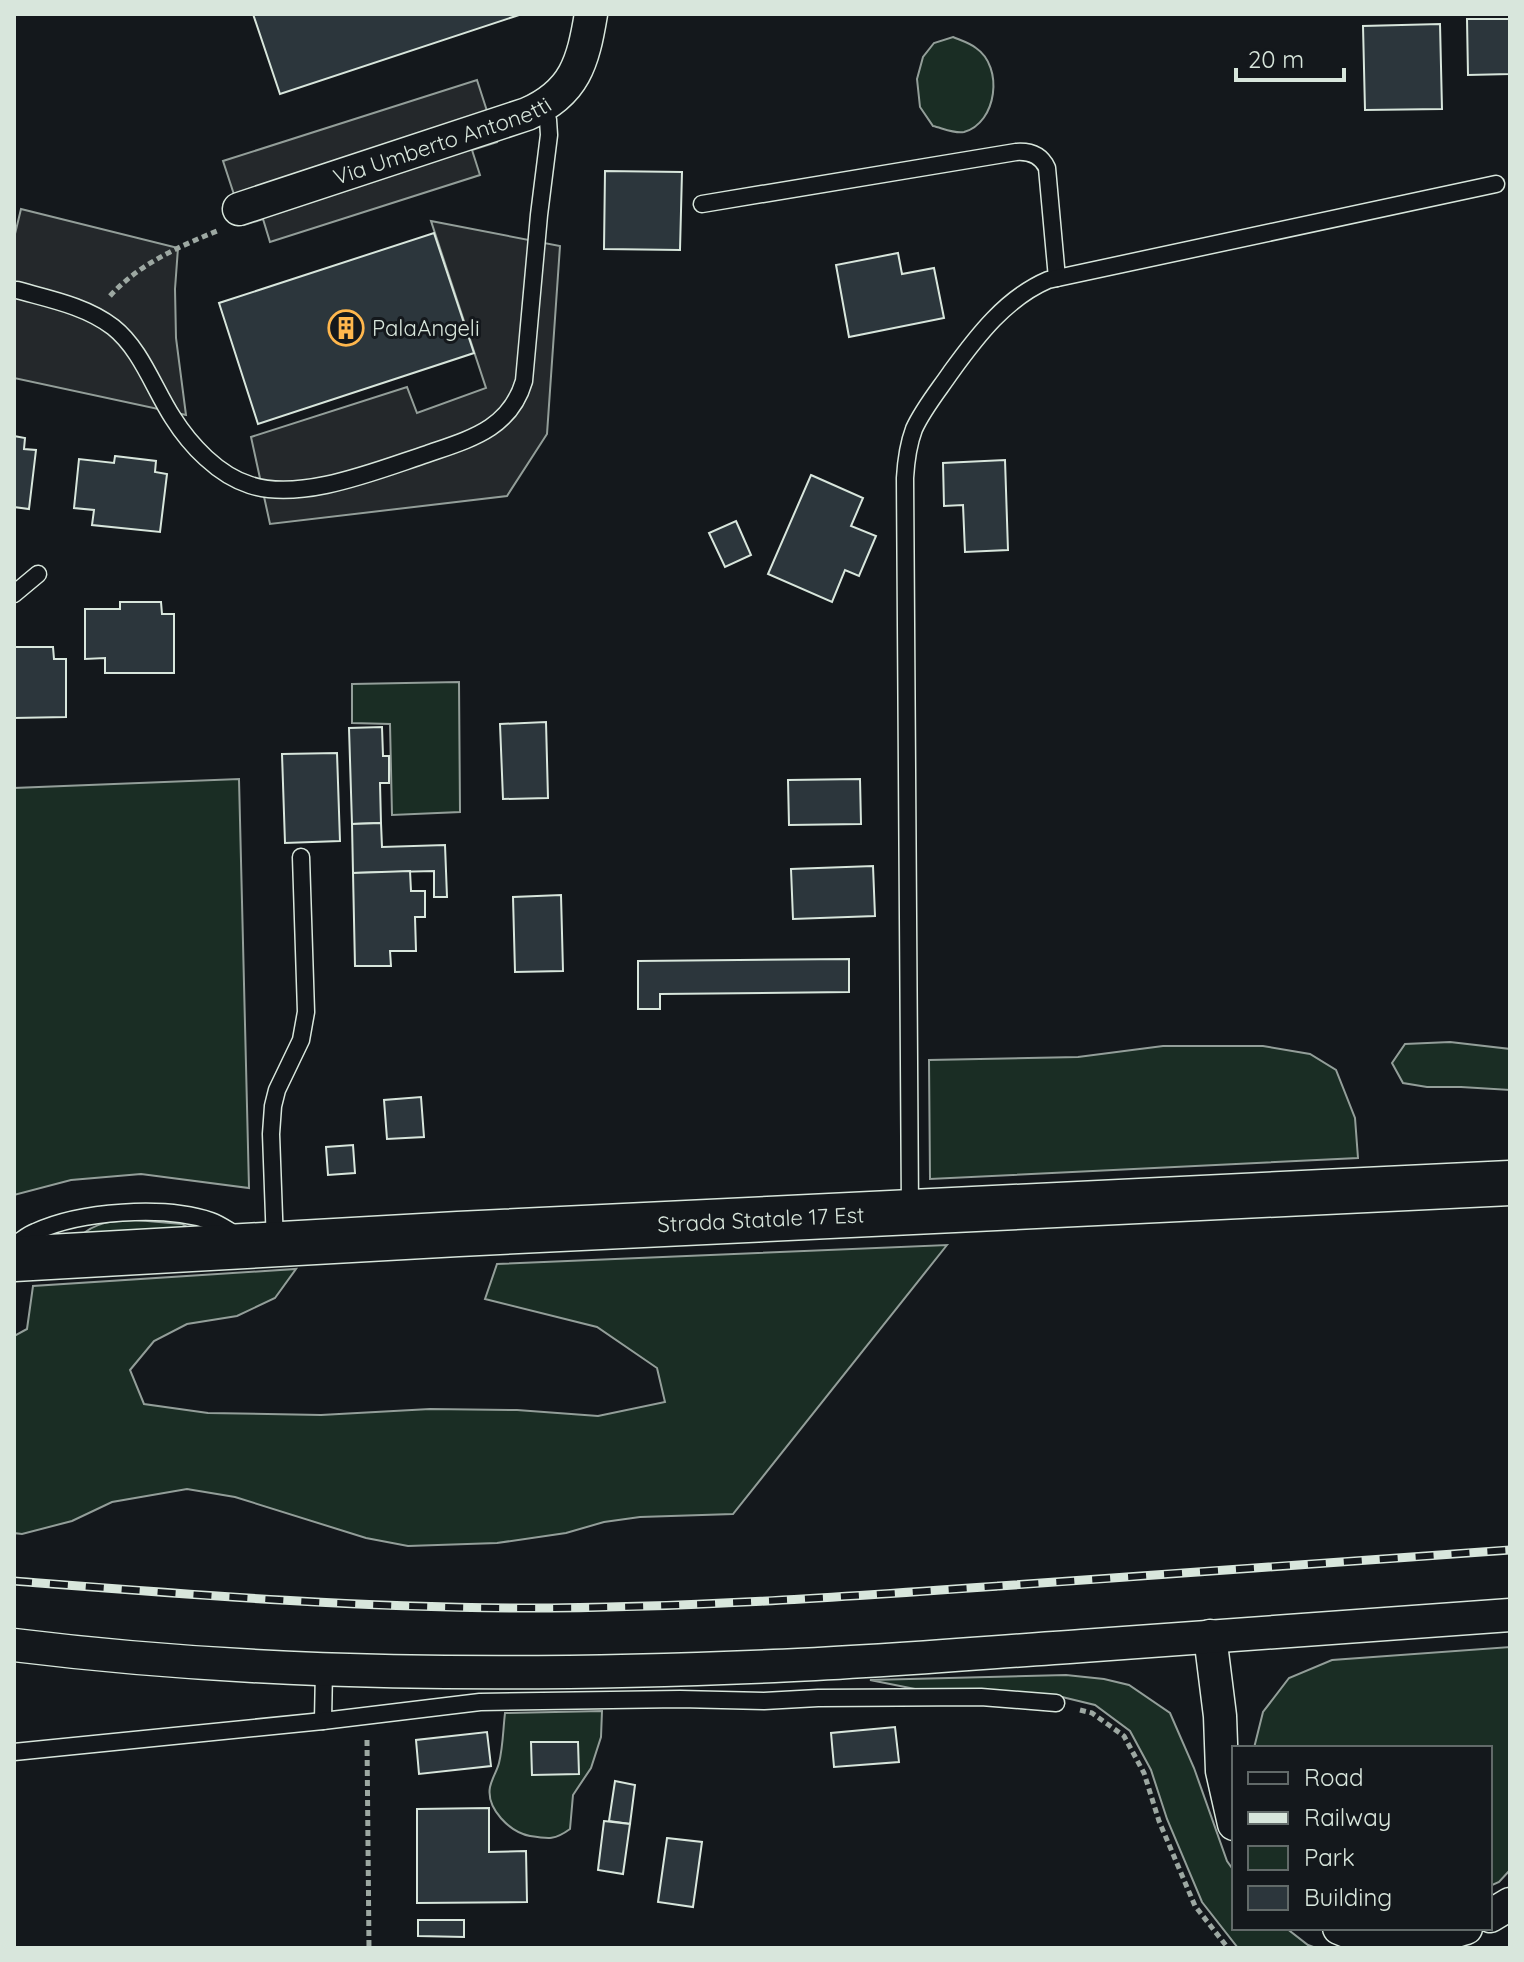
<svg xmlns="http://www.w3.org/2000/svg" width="1524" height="1962" font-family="Quicksand,sans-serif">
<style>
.green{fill:#1a2d24;stroke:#939e99;stroke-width:2}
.parking{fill:#24282b;stroke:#939e99;stroke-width:2}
.building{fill:#2c363c;stroke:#d8e6dc;stroke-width:2}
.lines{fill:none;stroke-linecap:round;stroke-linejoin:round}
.lane-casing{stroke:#d8e6dc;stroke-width:19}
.street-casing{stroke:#d8e6dc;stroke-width:35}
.primary-casing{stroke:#d8e6dc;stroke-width:47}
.path{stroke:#9da8a2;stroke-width:5;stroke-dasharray:6 4;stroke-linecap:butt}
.lane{stroke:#14181c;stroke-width:16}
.street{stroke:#14181c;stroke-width:32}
.primary{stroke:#14181c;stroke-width:44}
.rail-casing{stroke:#d8e6dc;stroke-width:9}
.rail{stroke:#14181c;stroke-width:6;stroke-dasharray:18;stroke-linecap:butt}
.labels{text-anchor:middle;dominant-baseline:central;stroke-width:6;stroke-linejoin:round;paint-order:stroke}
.street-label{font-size:22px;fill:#d8e6dc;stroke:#14181c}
.poi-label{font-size:22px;fill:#d8e6dc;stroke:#14181c;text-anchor:start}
</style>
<rect width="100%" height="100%" fill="#14181c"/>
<g class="green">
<path d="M953 37C960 40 970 43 976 48 1004 67 997 123 964 132 955 134 942 128 933 126L920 107 917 79 923 57 934 43Z"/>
<path d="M459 682 460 812 392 815 390 724 352 723V684Z"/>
<path d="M239 779 249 1188 141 1174 71 1180 14 1195V788Z"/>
<path d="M1450 1042 1510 1049V1090L1461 1087H1427L1403 1083 1392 1063 1405 1044Z"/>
<path d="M1163 1046H1263L1310 1054 1336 1070 1355 1118 1358 1158 930 1179 929 1060 1078 1057Z"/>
<path d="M136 1220 182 1224 195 1232 79 1237C97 1221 112 1221 136 1220Z"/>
<path d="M947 1245 733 1514 640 1517 604 1522 566 1533 497 1543 408 1546 366 1538 235 1497 187 1489 112 1502 72 1521 22 1534 14 1533V1336L27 1329 33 1286 296 1269 275 1298 237 1316 187 1324 154 1341 130 1370 144 1404 208 1413 321 1415 430 1409 517 1410 598 1416 665 1402 657 1368 597 1327 485 1299 497 1264Z"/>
<path d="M1510 1647V1870L1499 1882 1490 1886V1748H1254L1263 1712 1289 1678 1332 1660Z"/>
<path d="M1066 1675 1104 1679 1129 1685 1170 1713 1194 1768 1227 1861 1234 1871V1928H1286L1308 1945 1316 1948H1238L1202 1902 1167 1819 1151 1770 1130 1731 1095 1705 1058 1696 940 1694 870 1680Z"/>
<path d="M602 1711 601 1737 591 1768 573 1795 570 1829C555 1840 549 1839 530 1836 510 1832 486 1809 490 1787 492 1778 497 1771 499 1763 503 1747 503 1730 505 1713Z"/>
</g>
<g class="parking">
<path d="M477 80 497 142 472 150 480 175 270 242 263 219 244 225 223 161Z"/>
<path d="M21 209 178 248 175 289 176 338 186 415 14 378V238Z"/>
<path d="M431 221 560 246 547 434 507 496 270 524 251 437 407 387 417 413 486 388Z"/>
</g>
<g class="building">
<path d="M253 14H522L280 94Z"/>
<path d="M1467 19H1510V74L1468 75Z"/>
<path d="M1440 24 1442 109 1365 110 1363 26Z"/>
<path d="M605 171 682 172 680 250 604 249Z"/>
<path d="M434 233 474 353 258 424 219 303Z"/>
<path d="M898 253 902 274 934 268 944 318 849 337 836 265Z"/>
<path d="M14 436 25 438 24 449 36 450 29 509 14 507Z"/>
<path d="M115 456 156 461 155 472 167 474 160 532 92 525 94 510 74 508 79 459 114 463Z"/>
<path d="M1005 460 1008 550 965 552 963 505 944 506 943 463Z"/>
<path d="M811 475 863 498 851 526 876 536 859 576 845 570 832 602 768 574Z"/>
<path d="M736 521 751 555 725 567 709 533Z"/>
<path d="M120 602H161L162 614H174V673H105V658L85 659V609H120Z"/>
<path d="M14 647H53L54 659H66V717L14 718Z"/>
<path d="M546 722 548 798 503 799 500 724Z"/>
<path d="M382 727 383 756H389V783H380L381 823 352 824 349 728Z"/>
<path d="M337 753 340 841 285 843 282 754Z"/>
<path d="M860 779 861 824 789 825 788 780Z"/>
<path d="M381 823 382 847 445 845 447 897H434V871L353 873 352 824Z"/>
<path d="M873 866 875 916 793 919 791 869Z"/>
<path d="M410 871 411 891H425V917H415L416 951H390L391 966H355L353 873Z"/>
<path d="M561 895 563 971 515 972 513 897Z"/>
<path d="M849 959V992L660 994V1009H638V961Z"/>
<path d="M421 1097 424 1137 387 1139 384 1100Z"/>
<path d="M353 1145 355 1173 328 1175 326 1147Z"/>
<path d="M895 1727 899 1762 834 1767 831 1733Z"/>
<path d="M487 1732 491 1766 419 1774 416 1740Z"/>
<path d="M531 1742H578L579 1774 532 1775Z"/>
<path d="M615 1781 635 1785 630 1824 609 1821Z"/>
<path d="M489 1808V1852L526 1851 527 1902 417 1903V1809Z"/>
<path d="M604 1821 630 1824 623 1874 598 1870Z"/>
<path d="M667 1838 702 1842 693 1907 658 1902Z"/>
<path d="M418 1920H464V1937L418 1936Z"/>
</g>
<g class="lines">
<defs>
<g id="lane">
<path d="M702 204 1016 152C1030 151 1041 155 1047 168L1057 278"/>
<path d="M17 290C49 299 86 306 113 327 141 349 154 389 173 418 190 445 218 475 250 485 301 502 378 470 427 454 470 439 510 429 524 381L539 215 549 135 548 120 543 106"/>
<path d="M14 594 38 574"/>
<path d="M910 1209 905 478C906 461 908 445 914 429 923 409 938 391 951 372 977 336 1006 298 1048 280L1496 184"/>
<path d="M275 1244 271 1134 273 1106 277 1090 301 1040 306 1012 301 857"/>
<path d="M14 1245C21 1241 27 1235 35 1232 80 1211 164 1205 211 1221 220 1224 229 1231 238 1236"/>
<path d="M323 1721 324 1669"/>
<path d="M14 1752 323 1721 480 1702 680 1699 764 1701 818 1698 981 1697 1056 1703"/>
</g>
<g id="street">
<path id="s1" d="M239 209 527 114C575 93 583 62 591 14"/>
<path d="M1210 1636 1220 1716 1222 1771 1234 1824"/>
<path d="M14 1645C265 1676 521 1677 774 1666 876 1662 979 1653 1082 1646 1224 1635 1367 1625 1510 1615"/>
<path d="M1490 1916 1510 1904"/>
<path d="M1339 1928C1364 1940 1407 1942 1434 1937 1445 1935 1455 1931 1466 1928"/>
</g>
<g id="primary">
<path id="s2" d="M14 1259 458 1234 1510 1183"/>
</g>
</defs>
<use href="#lane" class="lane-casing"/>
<use href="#street" class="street-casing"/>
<use href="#primary" class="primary-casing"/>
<g class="path">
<path d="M110 296C139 264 178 247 217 231"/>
<path d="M1080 1710 1092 1713 1124 1736 1144 1773 1159 1821 1195 1906 1228 1948"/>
<path d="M367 1740 369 1948"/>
</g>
<use href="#lane" class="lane"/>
<use href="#street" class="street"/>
<use href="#primary" class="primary"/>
<defs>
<path id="rail" d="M14 1581C184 1594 355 1608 525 1608 684 1608 841 1597 999 1586 1169 1574 1340 1562 1510 1550"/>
</defs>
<use href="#rail" class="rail-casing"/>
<use href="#rail" class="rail"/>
</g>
<defs>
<symbol id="building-ring" viewBox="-11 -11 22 22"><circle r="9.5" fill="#14181c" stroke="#ffb74d" stroke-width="1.5"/><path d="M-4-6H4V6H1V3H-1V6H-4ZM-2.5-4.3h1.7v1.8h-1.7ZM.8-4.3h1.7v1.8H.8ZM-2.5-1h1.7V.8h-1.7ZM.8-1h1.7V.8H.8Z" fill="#ffb74d"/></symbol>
</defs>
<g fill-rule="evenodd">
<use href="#building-ring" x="326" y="308" width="40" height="40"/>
</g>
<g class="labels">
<g class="street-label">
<text stroke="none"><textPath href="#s1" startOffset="214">Via Umberto Antonetti</textPath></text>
<text stroke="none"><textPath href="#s2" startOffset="748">Strada Statale 17 Est</textPath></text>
</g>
<g class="poi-label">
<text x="372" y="328">PalaAngeli</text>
</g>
</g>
<rect width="1524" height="1962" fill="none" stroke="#d8e6dc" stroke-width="32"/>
<rect x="1232" y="1746" width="260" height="184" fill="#14181c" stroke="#626a69" stroke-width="2"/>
<rect x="1248" y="1772" width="40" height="12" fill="#14181c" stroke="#626a69" stroke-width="2"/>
<text x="1304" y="1786" font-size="24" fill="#d8e6dc">Road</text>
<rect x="1248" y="1812" width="40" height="12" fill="#d8e6dc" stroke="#626a69" stroke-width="2"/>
<text x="1304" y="1826" font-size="24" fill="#d8e6dc">Railway</text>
<rect x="1248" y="1846" width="40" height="24" fill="#1a2d24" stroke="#626a69" stroke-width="2"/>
<text x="1304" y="1866" font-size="24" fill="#d8e6dc">Park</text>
<rect x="1248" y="1886" width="40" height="24" fill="#2c363c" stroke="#626a69" stroke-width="2"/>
<text x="1304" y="1906" font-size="24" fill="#d8e6dc">Building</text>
<path d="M1236 68v12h108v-12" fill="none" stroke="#d8e6dc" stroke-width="4"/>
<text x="1248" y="68" font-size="24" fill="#d8e6dc" stroke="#14181c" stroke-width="6" paint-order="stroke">20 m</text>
</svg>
